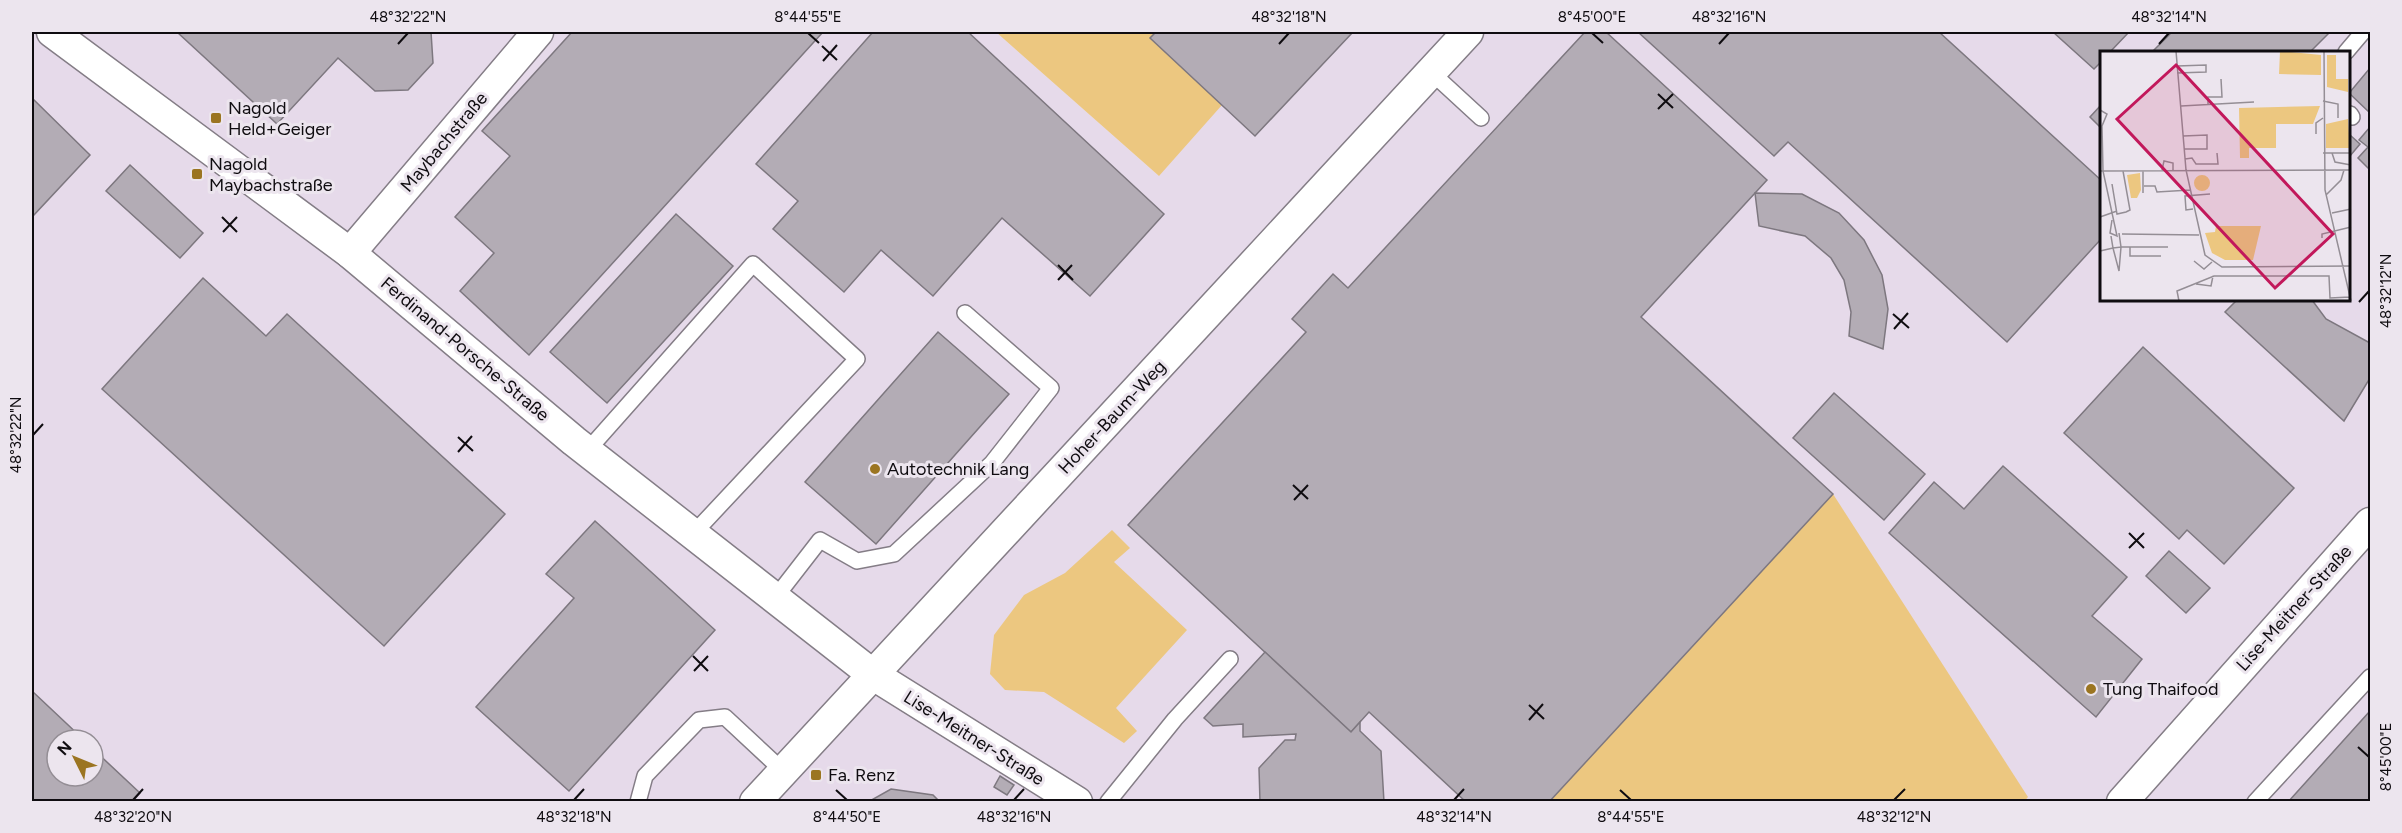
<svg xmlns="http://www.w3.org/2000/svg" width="2402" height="833" font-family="Figtree,sans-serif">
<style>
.built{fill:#e6daea;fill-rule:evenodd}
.green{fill:#ecc780}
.building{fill:#b3acb5;stroke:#7d777f;stroke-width:1.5}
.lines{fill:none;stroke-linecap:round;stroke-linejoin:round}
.service-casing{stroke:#847d86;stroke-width:18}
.minor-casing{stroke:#847d86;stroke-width:33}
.service{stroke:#fff;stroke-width:15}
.minor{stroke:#fff;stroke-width:30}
.ticks{fill:none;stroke:#0f0c10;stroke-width:2}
.poi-dot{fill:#9b7521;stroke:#ece5ee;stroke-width:2}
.labels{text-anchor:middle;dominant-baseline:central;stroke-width:6;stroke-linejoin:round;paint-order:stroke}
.poi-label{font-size:18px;fill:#0f0c10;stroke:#ece5ee;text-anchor:start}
.street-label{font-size:18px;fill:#0f0c10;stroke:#ece5ee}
.inset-road{fill:none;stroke:#948e95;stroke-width:1.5}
.view{fill:#c2185b;fill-opacity:0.15;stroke:#c2185b;stroke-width:3}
.inset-edge{fill:none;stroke:#0f0c10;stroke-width:3}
.neatline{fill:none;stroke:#0f0c10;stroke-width:2}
.ticks-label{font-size:15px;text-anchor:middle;fill:#0f0c10}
</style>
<rect width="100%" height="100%" fill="#ece5ee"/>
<path class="built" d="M32 32H996L1159 176 1150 38 1156 32H2370V801H2024L2028 797 1549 801H32ZM2102 52H2350V300H2102ZM57 740H93V776H57Z"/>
<g class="green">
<path d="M996 32H1156L1150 38 1222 105 1159 176Z"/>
<path d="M1833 494 2028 797 2024 802H1549Z"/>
<path d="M1112 530 1130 548 1114 562 1187 630 1116 708 1137 731 1124 743 1044 692 1005 690 990 674 994 635 1024 595 1065 573Z"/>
</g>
<g class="building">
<path d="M177 32H431L433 63 408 90 375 91 338 58 277 124Z"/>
<path d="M572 32H823L529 355 460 291 494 253 455 217 510 156 482 131Z"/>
<path d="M873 32H968L1164 214 1090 296 1002 218 933 296 881 250 844 292 773 229 798 201 756 164Z"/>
<path d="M1156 32H1353L1255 136 1150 38Z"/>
<path d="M1585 32H1606L1767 180 1641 317 1833 494 1549 802H1466L1369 712 1351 732 1128 525 1306 332 1292 319 1333 274 1348 288Z"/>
<path d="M1638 32H1939L2102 181V238L2007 342 1788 142 1774 156Z"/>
<path d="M2053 32H2129L2110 52H2102V61L2094 69Z"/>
<path d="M2172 32H2330L2310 52H2152Z"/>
<path d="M2370 68V113L2350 94V92Z"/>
<path d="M32 98 90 155 32 217Z"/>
<path d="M2102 104V129L2090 117Z"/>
<path d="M2370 127V170L2358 158 2368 147 2359 140Z"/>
<path d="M2350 135 2360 144 2350 156Z"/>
<path d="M130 165 203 233 180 258 106 191Z"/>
<path d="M1755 193 1802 194 1839 213 1864 240 1882 275 1888 309 1883 349 1849 336 1851 312 1844 280 1831 258 1805 236 1759 226Z"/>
<path d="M676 214 733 266 607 403 550 352Z"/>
<path d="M203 278 266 336 287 314 505 514 384 646 102 389Z"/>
<path d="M2237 300H2312L2326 319 2370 343V378L2344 421 2225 312Z"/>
<path d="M938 332 1009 394 876 544 805 482Z"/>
<path d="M2143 347 2294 488 2224 564 2187 530 2179 539 2064 433Z"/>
<path d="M1834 393 1925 474 1884 520 1793 438Z"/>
<path d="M2003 466 2127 577 2092 616 2142 659 2096 717 1889 533 1934 482 1964 509Z"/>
<path d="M595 521 715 630 569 791 476 707 574 598 546 574Z"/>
<path d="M2169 551 2210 588 2186 613 2146 576Z"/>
<path d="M1265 652 1351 732 1360 722V731L1381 751 1384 802H1260L1259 768 1285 740H1295L1296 734 1243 737V724L1213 726 1204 718Z"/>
<path d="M32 691 84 740H57V776H93V749L140 793 132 802H32Z"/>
<path d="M2370 711V802H2288Z"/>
<path d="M1000 776 1014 785 1007 795 994 787Z"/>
<path d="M891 789 933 795 940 802H868Z"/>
</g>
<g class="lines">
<defs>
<g id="service">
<path d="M2346 52 2363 32"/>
<path d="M1431 72 1481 118"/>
<path d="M2350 114 2352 117"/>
<path d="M587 451 753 264 857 359 693 534"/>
<path d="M775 598 820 540 857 561 894 554 992 463 1051 388 965 313"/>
<path d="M638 802 645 776 699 720 725 717 783 771"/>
<path d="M1108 802 1175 719 1230 659"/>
<path d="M2255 802 2370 677"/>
</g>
<g id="minor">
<path d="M52 32 350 253 574 441 872 674 1077 802"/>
<path d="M350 253 538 32"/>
<path d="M755 802 1468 32"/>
<path d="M2122 802 2370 523"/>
</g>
</defs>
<use href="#service" class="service-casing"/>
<use href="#minor" class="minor-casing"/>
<use href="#service" class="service"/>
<use href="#minor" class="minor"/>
</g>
<path class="ticks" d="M808 33 819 43M1592 33 1603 43M398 44 408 33M1279 44 1289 33M1719 44 1729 33M2159 44 2169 33M822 46 837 60M823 61 837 45M1658 94 1673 108M1658 109 1673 94M222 217 237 232M223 232 237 217M1058 265 1073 280M1058 280 1072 265M2359 302 2369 291M1893 314 1909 328M1894 329 1908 313M33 435 43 424M458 437 473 451M458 452 472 436M1293 485 1308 499M1294 500 1308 485M2129 533 2144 548M2129 548 2144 533M693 656 708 671M694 671 708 656M1529 705 1544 719M1529 720 1543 704M2358 747 2369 757M836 790 847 800M1620 790 1631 800M133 800 143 789M574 800 584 789M1014 800 1024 789M1454 800 1464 789M1894 800 1905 789"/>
<g class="poi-dot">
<rect x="210" y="112" width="12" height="12" rx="3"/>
<rect x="191" y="168" width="12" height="12" rx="3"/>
<circle cx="875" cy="469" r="6"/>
<circle cx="2091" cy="689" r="6"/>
<rect x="810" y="769" width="12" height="12" rx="3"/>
</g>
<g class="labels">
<g class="poi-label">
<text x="228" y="108">Nagold<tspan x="228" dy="21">Held+Geiger</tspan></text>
<text x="209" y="164">Nagold<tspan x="209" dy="21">Maybachstraße</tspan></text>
<text x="887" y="469">Autotechnik Lang</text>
<text x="2103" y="689">Tung Thaifood</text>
<text x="828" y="775">Fa. Renz</text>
</g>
<g class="street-label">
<text transform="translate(444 142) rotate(-50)">Maybachstraße</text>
<text transform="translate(465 349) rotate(40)">Ferdinand-Porsche-Straße</text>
<text transform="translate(1112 417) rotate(-47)">Hoher-Baum-Weg</text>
<text transform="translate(2294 608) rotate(-48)">Lise-Meitner-Straße</text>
<text transform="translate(974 738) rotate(32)">Lise-Meitner-Straße</text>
</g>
</g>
<g transform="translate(2100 51)">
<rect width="250" height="250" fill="#ece5ee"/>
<path d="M180 0 221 4V24L179 23ZM227 4H236V28H248V41L227 36ZM220 55 213 73H176V97H149V107H140L139 57ZM248 68 250 97H226V73ZM40 122 41 139 37 147H31L27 124ZM94 132a8 8 0 1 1 16 0a8 8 0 1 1-16 0ZM116 175H161L153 209H125L112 202 105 182 115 181Z" fill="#ecc780"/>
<path class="inset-road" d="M76 0 86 119 105 204 122 216 251 215M224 0 225 139 251 250M77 15 106 14V21L77 22M223 50 238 53V67M108 54V46H122L121 28M81 55 154 51M0 59 7 63 2 75 3 120 17 185 10 182 12 169M216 83V72L223 67M83 85 107 84V98H84M223 102H251M232 102 235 111 251 114M85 108 92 107 96 113H118L117 102M62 119 64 110 73 112V119M0 120 251 119M43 120V142M12 133 17 163 26 161 30 159 23 120M44 135H55L57 141 90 139M226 144 241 129 244 119M93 158 86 159 85 145 110 143M232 162 251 158M0 166 17 160M19 182 21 196H68M22 183 99 184M222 187V183L251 176M30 196V205H61M0 200 13 197 21 196 19 220 13 197 11 185M94 210 104 218 112 211M96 233 111 235 113 225M79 250 77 240 114 225H229L230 247 250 246"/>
<path class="view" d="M76 14 233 183 175 237 17 68Z"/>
<rect width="250" height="250" class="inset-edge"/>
</g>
<rect width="2402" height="833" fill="none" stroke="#ece5ee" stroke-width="66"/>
<g transform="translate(75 758) rotate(313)"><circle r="28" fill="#ece5ee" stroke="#948e95" stroke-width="1.5"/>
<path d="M0-4.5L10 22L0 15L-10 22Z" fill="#9b7521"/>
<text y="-9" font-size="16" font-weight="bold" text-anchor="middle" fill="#0f0c10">N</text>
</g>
<rect x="33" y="33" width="2336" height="767" class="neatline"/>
<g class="ticks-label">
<text x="408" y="22">48°32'22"N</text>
<text x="808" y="22">8°44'55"E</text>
<text x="1289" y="22">48°32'18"N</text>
<text x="1592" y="22">8°45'00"E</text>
<text x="1729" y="22">48°32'16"N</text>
<text x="2169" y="22">48°32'14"N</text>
<text transform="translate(2386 291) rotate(-90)" y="5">48°32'12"N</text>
<text transform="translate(16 435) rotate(-90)" y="5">48°32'22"N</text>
<text transform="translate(2386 757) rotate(-90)" y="5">8°45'00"E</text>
<text x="133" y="822">48°32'20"N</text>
<text x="574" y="822">48°32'18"N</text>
<text x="847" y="822">8°44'50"E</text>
<text x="1014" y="822">48°32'16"N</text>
<text x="1454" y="822">48°32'14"N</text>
<text x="1631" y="822">8°44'55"E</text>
<text x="1894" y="822">48°32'12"N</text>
</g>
</svg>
